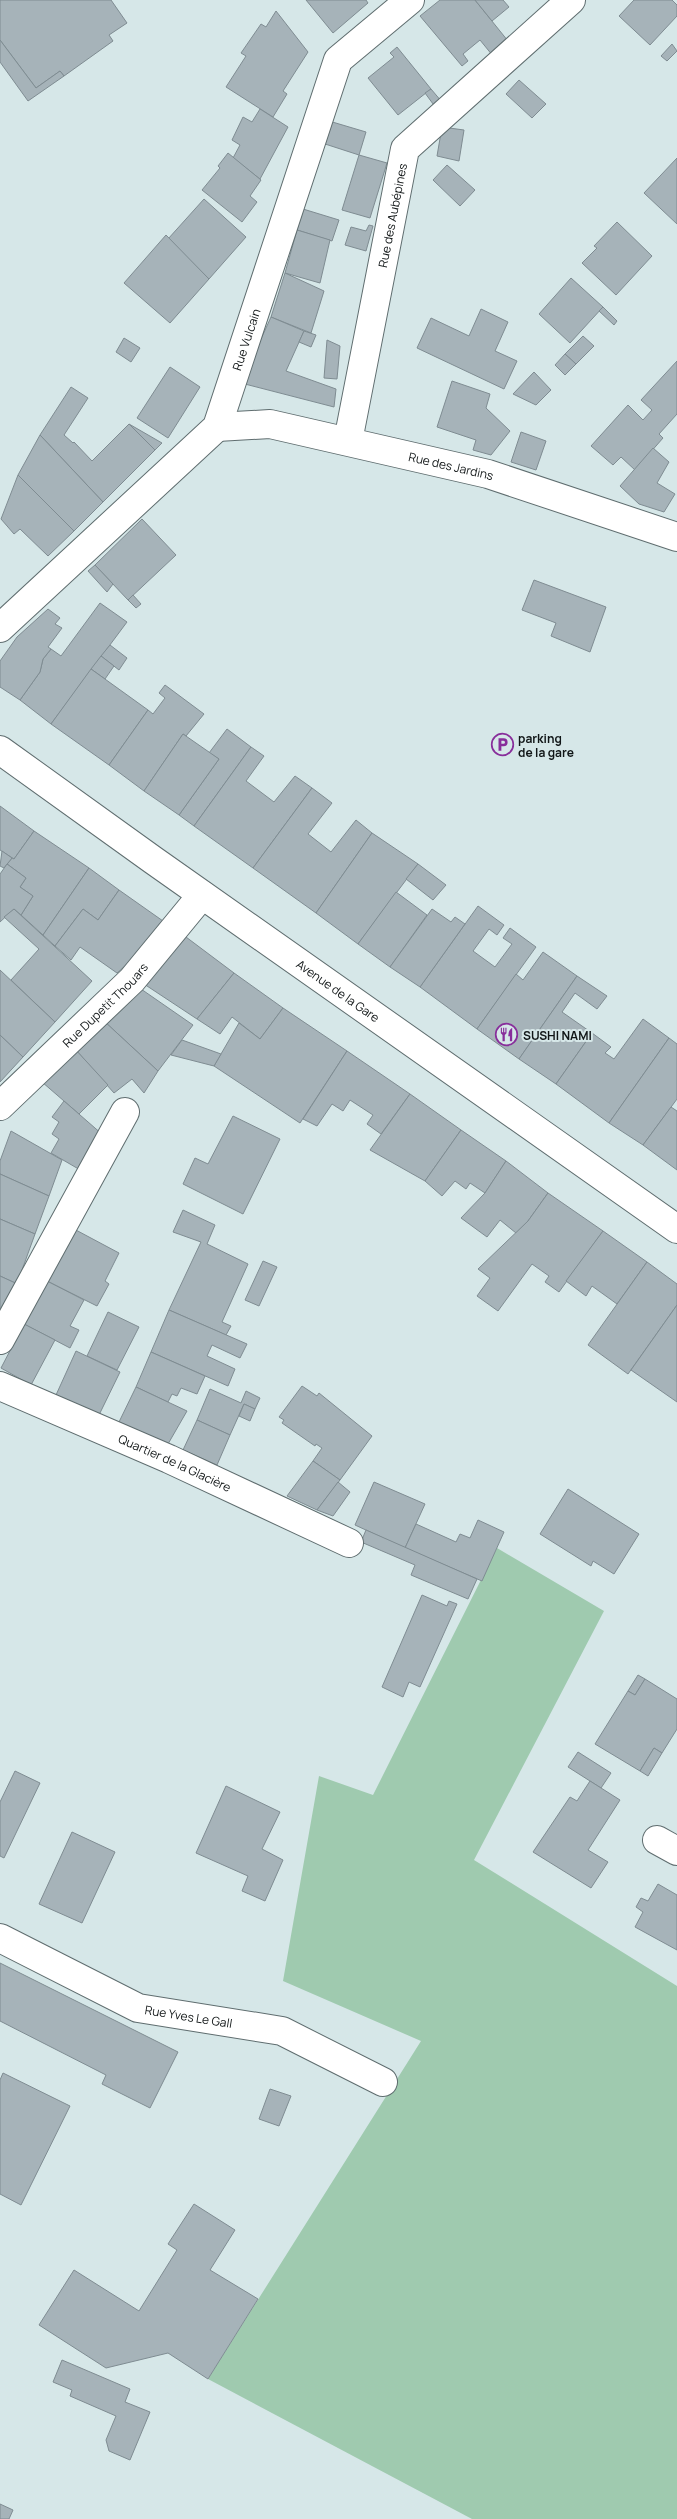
<svg xmlns="http://www.w3.org/2000/svg" width="677" height="2519" font-family="Manrope,sans-serif">
<style>
.green{fill:#9fcaaf}
.building{fill:#a6b3b9;stroke:#7f8c92}
.lines{fill:none;stroke-linecap:round;stroke-linejoin:round}
.minor-casing{stroke:#5f6d6f;stroke-width:30}
.secondary-casing{stroke:#5f6d6f;stroke-width:30}
.minor{stroke:#fff;stroke-width:28}
.secondary{stroke:#fff;stroke-width:28}
.labels{text-anchor:middle;dominant-baseline:central;stroke-width:4;stroke-linejoin:round;paint-order:stroke}
.street-label{font-size:12px;fill:#111617;stroke:#d6e7e8}
.poi-label{font-size:12px;font-weight:bold;fill:#111617;stroke:#d6e7e8;text-anchor:start}
</style>
<rect width="100%" height="100%" fill="#d6e7e8"/>
<path class="green" d="M497 1548 604 1611 474 1860 677 1986V2519H472L208 2379 421 2041 283 1981 319 1776 373 1795Z"/>
<g class="building">
<path d="M0 0H111L127 23 109 35 113 41 64 76 60 71 36 88 0 40Z"/>
<path d="M306 0H366L368 3 333 33Z"/>
<path d="M440 0H475L508 41 493 56 480 40 463 54 468 61 462 66 420 16Z"/>
<path d="M475 0H503L509 7 492 21Z"/>
<path d="M634 0H672L677 5V16L650 45 619 16Z"/>
<path d="M276 11 308 52 283 91 287 94 273 117 226 87 246 56 241 53 261 24 266 27Z"/>
<path d="M0 40 36 88 60 71 64 76 28 101 0 62Z"/>
<path d="M672 44 677 51 667 61 661 56Z"/>
<path d="M397 47 431 89 398 115 368 78 394 57 390 53Z"/>
<path d="M519 80 546 104 532 118 506 94Z"/>
<path d="M431 89 442 102 436 108 425 93Z"/>
<path d="M260 109 288 127 260 179 233 158 240 145 232 140 243 117 252 122Z"/>
<path d="M329 121 366 132 359 155 322 143Z"/>
<path d="M442 127 464 130 459 161 437 156Z"/>
<path d="M228 153 261 180 250 196 257 202 242 222 202 190 220 168 218 166Z"/>
<path d="M359 155 387 163 370 218 342 210Z"/>
<path d="M677 158V224L644 193Z"/>
<path d="M447 165 475 190 460 206 433 180Z"/>
<path d="M204 199 246 237 209 279 168 239Z"/>
<path d="M303 209 339 220 332 241 297 230Z"/>
<path d="M617 222 652 256 616 295 582 263 597 248 594 246Z"/>
<path d="M369 225 373 226 366 251 345 245 351 227 366 231Z"/>
<path d="M297 230 330 240 320 283 285 273Z"/>
<path d="M166 235 209 279 170 323 124 283Z"/>
<path d="M285 273 324 291 311 333 271 317Z"/>
<path d="M571 278 603 307 570 343 539 314Z"/>
<path d="M603 307 617 321 614 325 599 311Z"/>
<path d="M481 309 508 322 495 351 517 361 504 389 417 348 431 318 469 336Z"/>
<path d="M271 317 304 331 286 371 336 389 334 407 241 383Z"/>
<path d="M304 331 316 335 311 347 299 342Z"/>
<path d="M583 336 594 346 576 364 565 354Z"/>
<path d="M124 338 140 348 131 362 116 352Z"/>
<path d="M327 340 340 346 337 379 324 378Z"/>
<path d="M565 354 576 364 565 375 555 365Z"/>
<path d="M677 361V414L659 434 663 438 635 470 621 457 613 465 591 446 628 405 643 420 652 410 641 400Z"/>
<path d="M170 367 200 387 168 438 137 418Z"/>
<path d="M534 372 551 390 536 405 513 394Z"/>
<path d="M452 381 490 394 486 408 510 431 491 455 473 450 476 440 437 427Z"/>
<path d="M71 387 88 398 64 435 73 443 74 442 92 461 129 424 155 450 103 502 40 435Z"/>
<path d="M129 424 162 443 155 450Z"/>
<path d="M521 432 546 441 536 470 511 462Z"/>
<path d="M40 435 103 502 74 531 18 475Z"/>
<path d="M653 448 669 462 657 483 675 494 664 512 639 504 620 486Z"/>
<path d="M18 475 74 531 48 556 20 529 14 534 1 519Z"/>
<path d="M142 519 176 555 128 600 95 565Z"/>
<path d="M95 565 113 584 107 592 88 571Z"/>
<path d="M534 580 606 607 590 652 551 636 556 623 522 610Z"/>
<path d="M133 595 141 604 136 608 128 600Z"/>
<path d="M100 603 127 622 51 724 20 700 40 672 43 659 51 649 61 656Z"/>
<path d="M48 609 60 618 55 624 62 628 48 647 51 649 43 659 40 672 20 700 0 687V661L17 637Z"/>
<path d="M110 645 127 658 119 670 101 656Z"/>
<path d="M101 656 114 666 105 679 91 669Z"/>
<path d="M91 669 148 710 109 765 51 724Z"/>
<path d="M165 685 204 714 186 736 183 734 144 791 109 765 148 710 153 714 165 698 159 693Z"/>
<path d="M227 729 251 747 194 826 179 815 219 759 209 753Z"/>
<path d="M183 734 219 759 179 815 144 791Z"/>
<path d="M251 747 264 756 246 781 274 802 295 776 312 788 253 868 194 826Z"/>
<path d="M312 788 332 803 308 834 331 852 356 820 372 833 316 913 253 868Z"/>
<path d="M0 806 34 831 14 859 0 850Z"/>
<path d="M34 831 89 868 43 935 21 915 33 896 20 887 26 878 7 864 12 858 14 859Z"/>
<path d="M372 833 418 864 358 944 316 913Z"/>
<path d="M2 851 12 858 4 868 0 866Z"/>
<path d="M7 864 26 878 20 887 33 896 21 915 14 909 0 922V874Z"/>
<path d="M418 864 446 885 433 900 406 879Z"/>
<path d="M89 868 119 890 98 920 83 909 55 946 43 935Z"/>
<path d="M119 890 163 921 142 951 117 973 80 947 71 960 55 946 83 909 98 920Z"/>
<path d="M396 892 427 915 390 967 358 944Z"/>
<path d="M478 906 504 925 497 935 489 929 473 951 495 967 512 944 503 938 510 928 536 947 477 1029 420 987Z"/>
<path d="M14 909 92 981 55 1022 11 980 39 949 4 917Z"/>
<path d="M432 909 451 922 455 917 465 924 420 987 390 967Z"/>
<path d="M186 937 234 973 197 1019 144 984Z"/>
<path d="M543 952 577 976 519 1059 477 1029 516 974 523 980Z"/>
<path d="M0 970 55 1022 23 1057 0 1035Z"/>
<path d="M234 973 283 1008 260 1039 232 1017 220 1034 197 1019Z"/>
<path d="M577 976 607 996 597 1009 575 993 562 1012 592 1033 556 1084 519 1059Z"/>
<path d="M141 989 193 1025 158 1071 104 1021Z"/>
<path d="M283 1008 347 1051 300 1123 214 1066 239 1023 260 1039Z"/>
<path d="M643 1019 669 1038 609 1123 556 1084 592 1033 611 1047 605 1053 614 1059Z"/>
<path d="M104 1021 158 1071 144 1093 132 1079 114 1093 75 1049Z"/>
<path d="M0 1035 23 1057 0 1082Z"/>
<path d="M669 1038 677 1044V1099L643 1145 609 1123Z"/>
<path d="M182 1040 221 1054 214 1066 171 1055Z"/>
<path d="M75 1049 108 1085 79 1114 42 1082Z"/>
<path d="M347 1051 410 1094 381 1134 367 1124 373 1115 350 1100 343 1111 332 1104 317 1126 303 1119Z"/>
<path d="M410 1094 461 1130 425 1181 370 1150Z"/>
<path d="M64 1101 103 1135 82 1171 51 1153 59 1139 52 1134 59 1122 52 1117Z"/>
<path d="M671 1107 677 1111V1170L643 1145Z"/>
<path d="M233 1116 280 1139 243 1214 183 1184 195 1158 208 1164Z"/>
<path d="M461 1130 506 1161 485 1193 470 1183 466 1189 455 1181 442 1196 425 1181Z"/>
<path d="M11 1131 62 1160 49 1196 0 1174V1161Z"/>
<path d="M506 1161 548 1193 528 1221 516 1233 500 1220 487 1237 461 1218 485 1193Z"/>
<path d="M0 1174 49 1196 35 1234 0 1219Z"/>
<path d="M548 1193 603 1231 559 1292 545 1282 549 1276 532 1264 498 1311 477 1296 490 1278 478 1269 528 1221Z"/>
<path d="M183 1210 215 1225 207 1244 248 1264 222 1322 231 1326 226 1335 169 1310 201 1242 173 1232Z"/>
<path d="M0 1219 35 1234 22 1270 31 1273 24 1287 0 1276Z"/>
<path d="M74 1229 119 1253 105 1281 109 1284 97 1306 47 1281Z"/>
<path d="M603 1231 647 1262 617 1304 592 1286 586 1296 566 1281Z"/>
<path d="M263 1261 277 1267 259 1306 245 1300Z"/>
<path d="M647 1262 677 1284V1305L628 1374 588 1345Z"/>
<path d="M0 1276 24 1287 0 1327Z"/>
<path d="M47 1281 84 1300 70 1326 79 1330 70 1348 24 1324Z"/>
<path d="M677 1305V1402L631 1370Z"/>
<path d="M169 1310 247 1344 240 1358 212 1345 207 1356 235 1369 228 1386 151 1352Z"/>
<path d="M108 1312 139 1327 117 1370 87 1356Z"/>
<path d="M24 1324 55 1340 31 1385 1 1368Z"/>
<path d="M76 1351 120 1372 99 1415 56 1395Z"/>
<path d="M151 1352 205 1376 197 1394 181 1388 177 1396 172 1394 168 1402 136 1387Z"/>
<path d="M302 1386 317 1396 319 1393 372 1436 340 1480 313 1461 322 1448 316 1444 315 1446 282 1423 284 1420 279 1417Z"/>
<path d="M136 1387 187 1411 168 1444 119 1422Z"/>
<path d="M210 1389 241 1403 246 1391 260 1398 255 1409 244 1404 230 1435 197 1420Z"/>
<path d="M244 1404 255 1409 250 1421 239 1416Z"/>
<path d="M197 1420 230 1435 217 1465 183 1450Z"/>
<path d="M313 1461 340 1480 317 1510 287 1496Z"/>
<path d="M338 1482 350 1492 333 1516 317 1510Z"/>
<path d="M374 1482 425 1504 405 1548 355 1525Z"/>
<path d="M568 1489 639 1534 614 1574 593 1561 591 1566 540 1534Z"/>
<path d="M478 1520 504 1532 482 1581 405 1548 416 1524 456 1542 460 1534 470 1538Z"/>
<path d="M366 1530 477 1579 468 1599 411 1575 415 1565 361 1542Z"/>
<path d="M422 1595 447 1606 449 1601 457 1604 420 1687 409 1682 403 1697 382 1687Z"/>
<path d="M638 1675 645 1679 635 1695 628 1691Z"/>
<path d="M645 1679 677 1699V1729L662 1753 654 1748 640 1771 595 1744 628 1691 635 1695Z"/>
<path d="M654 1748 662 1753 648 1776 640 1771Z"/>
<path d="M578 1752 611 1773 601 1788 568 1767Z"/>
<path d="M15 1771 40 1783 4 1858 0 1856V1802Z"/>
<path d="M590 1781 620 1800 588 1850 608 1862 591 1888 533 1852 570 1797 577 1801Z"/>
<path d="M226 1786 280 1812 262 1849 283 1860 265 1901 242 1891 248 1876 196 1853Z"/>
<path d="M72 1832 115 1852 82 1923 39 1904Z"/>
<path d="M658 1884 677 1895V1950L635 1927 643 1912 636 1907 641 1898 648 1901Z"/>
<path d="M0 1963 178 2052 150 2108 102 2084 106 2075 0 2021Z"/>
<path d="M3 2073 70 2106 21 2205 0 2194V2080Z"/>
<path d="M270 2089 291 2096 279 2126 259 2119Z"/>
<path d="M194 2204 235 2230 210 2270 258 2299 208 2379 168 2353 106 2368 39 2325 74 2270 139 2311 177 2250 168 2244Z"/>
<path d="M62 2360 130 2389 125 2402 150 2412 130 2460 109 2451 106 2440 116 2416 70 2396 72 2390 53 2382Z"/>
<path d="M0 2504 13 2510 9 2519H0Z"/>
</g>
<g class="lines">
<defs>
<g id="minor">
<path id="s1" d="M217 427 270 424 488 474 677 537"/>
<path id="s2" d="M348 441 405 149 571 0"/>
<path id="s3" d="M0 628 217 427 338 60 410 0"/>
<path id="s4" d="M0 1106 132 980 202 895"/>
<path d="M0 1340 125 1112"/>
<path id="s5" d="M0 1386 169 1459 349 1543"/>
<path d="M657 1840 677 1851"/>
<path id="s6" d="M0 1938 138 2008 282 2031 383 2082"/>
</g>
<g id="secondary">
<path id="s7" d="M0 750 153 860 677 1229"/>
</g>
</defs>
<use href="#minor" class="minor-casing"/>
<use href="#secondary" class="secondary-casing"/>
<use href="#minor" class="minor"/>
<use href="#secondary" class="secondary"/>
</g>
<defs>
<symbol id="parking-ring" viewBox="-11 -11 22 22"><circle r="9.5" fill="#d6e7e8" stroke="#882e9b" stroke-width="1.5"/><path d="M-3.5-5.5H1a3.5 3.5 0 0 1 0 7H-1V5.5H-3.5ZM-1-3.4V-.6H.8a1.4 1.4 0 0 0 0-2.8Z" fill="#882e9b"/></symbol>
<symbol id="restaurant-ring" viewBox="-11 -11 22 22"><circle r="9.5" fill="#d6e7e8" stroke="#882e9b" stroke-width="1.5"/><path d="M-5-6h1v4h1v-4h1v4h1v-4h1v5L-1.5 .5V6h-2V.5L-5-1ZM5-6V6H3V1.5H1.5Q1.5-4 5-6Z" fill="#882e9b"/></symbol>
</defs>
<g fill-rule="evenodd">
<use href="#parking-ring" x="490" y="732" width="25" height="25"/>
<use href="#restaurant-ring" x="494" y="1022" width="25" height="25"/>
</g>
<g class="labels">
<g class="street-label">
<text stroke="none"><textPath href="#s2" startOffset="230">Rue des Aubépines</textPath></text>
<text stroke="none"><textPath href="#s3" startOffset="388">Rue Vulcain</textPath></text>
<text stroke="none"><textPath href="#s1" startOffset="239">Rue des Jardins</textPath></text>
<text stroke="none"><textPath href="#s7" startOffset="415">Avenue de la Gare</textPath></text>
<text stroke="none"><textPath href="#s4" startOffset="146">Rue Dupetit Thouars</textPath></text>
<text stroke="none"><textPath href="#s5" startOffset="191">Quartier de la Glacière</textPath></text>
<text stroke="none"><textPath href="#s6" startOffset="206">Rue Yves Le Gall</textPath></text>
</g>
<g class="poi-label">
<text x="518" y="738">parking<tspan x="518" dy="14">de la gare</tspan></text>
<text x="523" y="1035">SUSHI NAMI</text>
</g>
</g>
</svg>
